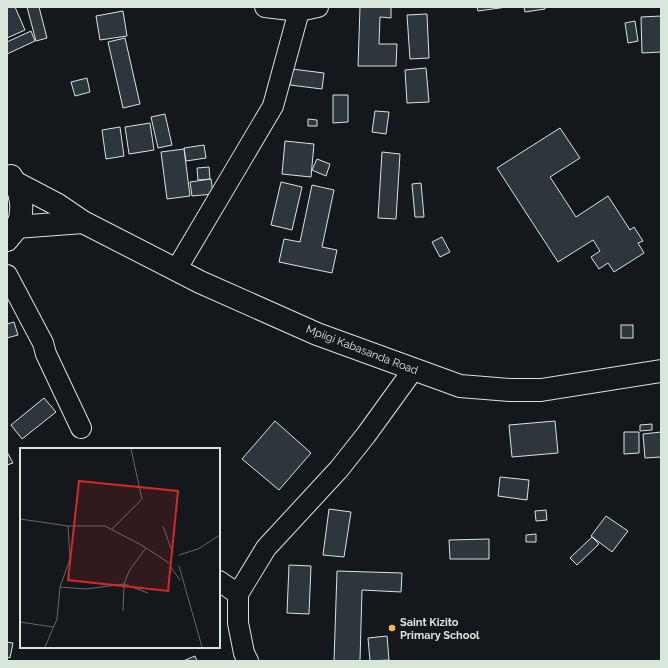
<svg xmlns="http://www.w3.org/2000/svg" width="668" height="668" font-family="Raleway,sans-serif">
<style>
.building{fill:#2c363c;stroke:#d8e6dc}
.lines{fill:none;stroke-linecap:round;stroke-linejoin:round}
.minor-casing{stroke:#d8e6dc;stroke-width:22}
.major-casing{stroke:#d8e6dc;stroke-width:24}
.minor{stroke:#14181c;stroke-width:20}
.major{stroke:#14181c;stroke-width:22}
.poi-dot{fill:#ffb74d;stroke:#14181c;stroke-width:1.5}
.labels{text-anchor:middle;dominant-baseline:central;stroke-width:3;stroke-linejoin:round;paint-order:stroke}
.street-label{font-size:11px;fill:#d8e6dc;stroke:#14181c}
.poi-label{font-size:11px;font-weight:bold;fill:#d8e6dc;stroke:#14181c;text-anchor:start}
.inset-road{fill:none;stroke:#626a69;stroke-width:1}
.view{fill:#d62828;fill-opacity:0.15;stroke:#d62828;stroke-width:2}
.inset-edge{fill:none;stroke:#d8e6dc;stroke-width:2}
</style>
<rect width="100%" height="100%" fill="#14181c"/>
<g class="building">
<path d="M7 7H15L25 30 7 38Z"/>
<path d="M27 7H39L47 38 36 41Z"/>
<path d="M360 7H391V18L380 17 379 44H397L396 66H358Z"/>
<path d="M477 7H507L478 11Z"/>
<path d="M524 7H545V9L525 12Z"/>
<path d="M123 11 127 36 100 40 96 16Z"/>
<path d="M427 14 429 58 410 59 407 15Z"/>
<path d="M661 16V52L642 53 641 17Z"/>
<path d="M635 21 638 41 628 43 625 23Z"/>
<path d="M31 31 35 41 7 54V42Z"/>
<path d="M125 38 140 104 123 108 108 42Z"/>
<path d="M426 68 429 102 407 103 405 70Z"/>
<path d="M292 69 324 73 322 89 290 85Z"/>
<path d="M87 78 90 92 75 96 71 82Z"/>
<path d="M333 95H348V122L333 123Z"/>
<path d="M375 111 389 112 386 134 372 132Z"/>
<path d="M165 114 172 145 158 148 151 117Z"/>
<path d="M308 119 317 120V126H308Z"/>
<path d="M150 123 154 150 129 154 125 127Z"/>
<path d="M120 127 124 156 106 159 102 130Z"/>
<path d="M560 128 580 158 550 177 576 217 608 196 630 230 634 227 643 241 638 243 644 253 614 272 608 263 599 269 591 257 600 251 593 240 558 262 497 168Z"/>
<path d="M285 141 314 144 311 177 282 174Z"/>
<path d="M204 145 206 158 186 161 184 148Z"/>
<path d="M184 149 190 196 167 199 161 152Z"/>
<path d="M382 152 400 154 396 219 378 218Z"/>
<path d="M317 159 330 164 326 176 312 170Z"/>
<path d="M209 167 210 179 198 180 197 168Z"/>
<path d="M211 179 213 194 192 196 190 182Z"/>
<path d="M281 182 302 187 292 230 271 225Z"/>
<path d="M421 183 424 217H415L412 184Z"/>
<path d="M312 185 334 190 322 247 337 250 332 273 279 262 284 239 300 242Z"/>
<path d="M442 237 450 252 440 257 432 242Z"/>
<path d="M14 322 18 335 7 338V324Z"/>
<rect x="621" y="325" width="12" height="13"/>
<path d="M44 398 56 412 22 439 11 425Z"/>
<path d="M275 421 311 453 279 490 242 459Z"/>
<path d="M555 421 558 453 512 457 509 425Z"/>
<path d="M652 424V430L640 431V425Z"/>
<path d="M624 432H639V453L624 454Z"/>
<path d="M661 432V457L645 458 643 434Z"/>
<path d="M7 452 13 463 7 465Z"/>
<path d="M500 477 529 480 527 500 498 496Z"/>
<path d="M329 509 351 512 344 557 323 555Z"/>
<path d="M546 510 547 520 536 521 535 511Z"/>
<path d="M606 516 628 531 612 552 591 536Z"/>
<path d="M536 534V542H526V535Z"/>
<path d="M592 537 599 544 577 565 570 558Z"/>
<path d="M489 539V559H450L449 540Z"/>
<path d="M289 565 311 566 309 614 287 613Z"/>
<path d="M337 571 402 573 401 592 362 590 360 661H334Z"/>
<path d="M387 636 389 660 370 661 368 638Z"/>
<path d="M7 642 13 643 10 658 7 657Z"/>
<path d="M195 656 197 661H183Z"/>
</g>
<g class="lines">
<defs>
<g id="minor">
<path d="M265 7 299 11 318 7"/>
<path d="M176 270 273 106 299 11 297 7"/>
<path d="M7 275 43 343 46 354 81 428"/>
<path d="M219 581 238 594"/>
<path d="M248 661 244 653 238 623V594L266 548 339 469 366 435 413 370"/>
</g>
<g id="major">
<path d="M16 183 58 205 83 222 200 282 317 334 460 386 510 390H541L661 371"/>
<path d="M16 227 83 222"/>
<path d="M7 240C10 236 14 232 17 227 25 210 21 191 11 176"/>
</g>
</defs>
<use href="#minor" class="minor-casing"/>
<use href="#major" class="major-casing"/>
<use href="#minor" class="minor"/>
<use href="#major" class="major"/>
</g>
<circle class="poi-dot" cx="392" cy="628" r="4"/>
<g class="labels">
<g class="street-label">
<text transform="translate(362 350) rotate(21)">Mpiigi Kabasanda Road</text>
</g>
<g class="poi-label">
<text x="400" y="622">Saint Kizito<tspan x="400" dy="13">Primary School</tspan></text>
</g>
</g>
<g transform="translate(20 448)">
<rect width="200" height="200" fill="#14181c"/>
<path class="inset-road" d="M0 71 48 78H85L123 98 149 115M143 78 153 106M92 81 122 51 111 1M159 107 178 101 200 87M150 118 160 132M159 118 182 199M40 139 66 141 104 136 128 145M103 163 104 136 109 123 126 100M0 174 33 179M25 199 37 171 40 139 50 111 48 78"/>
<path class="view" d="M59 33 158 43 148 143 48 132Z"/>
<rect width="200" height="200" class="inset-edge"/>
</g>
<rect width="668" height="668" fill="none" stroke="#d8e6dc" stroke-width="16"/>
</svg>
